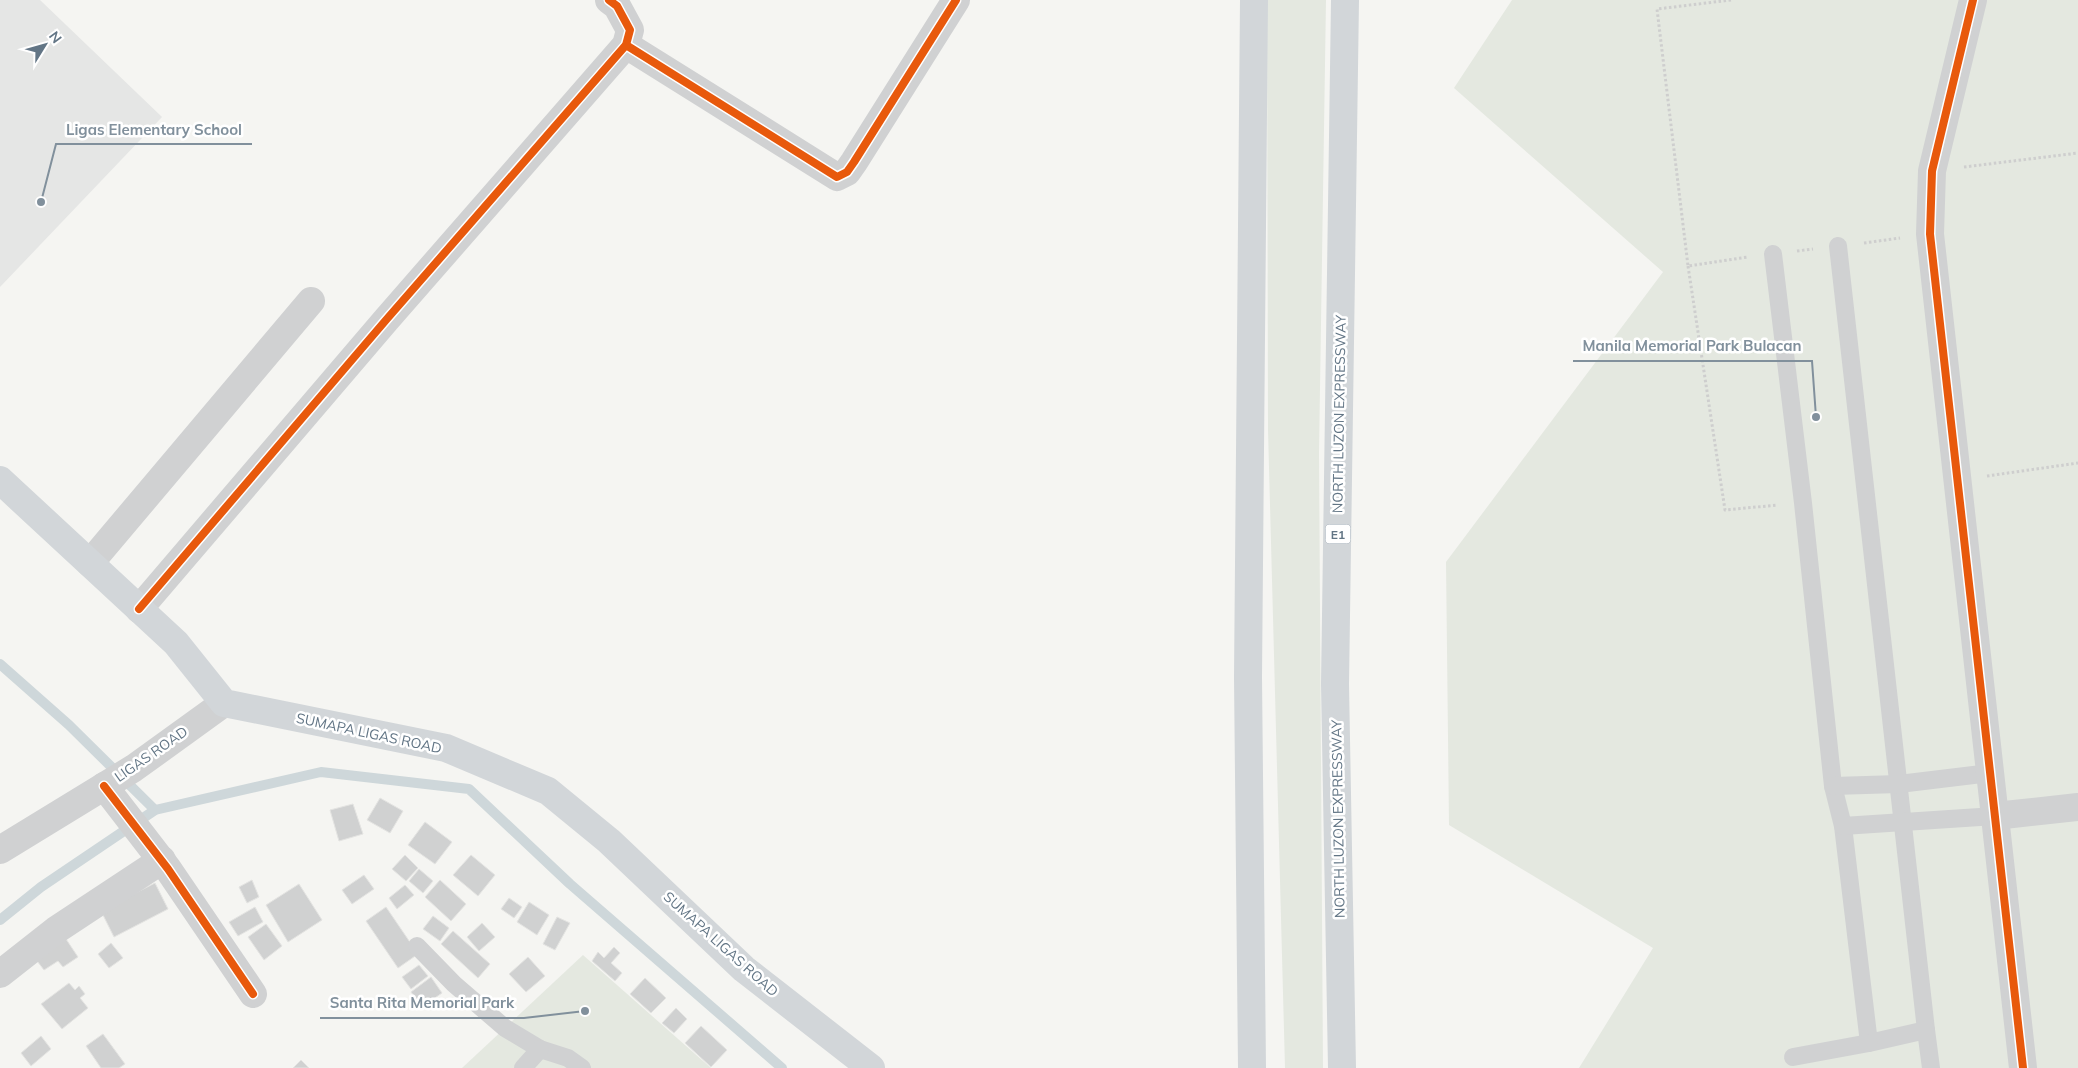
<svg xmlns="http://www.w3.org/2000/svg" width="2078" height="1068" font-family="Mulish,sans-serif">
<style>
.built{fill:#e5e6e5}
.green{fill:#e4e8e0}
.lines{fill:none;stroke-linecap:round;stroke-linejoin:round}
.stream{stroke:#ced7da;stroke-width:10}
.building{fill:#d0d1d1;stroke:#e4e4e2}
.path{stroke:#cecece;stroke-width:3;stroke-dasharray:2.5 2.5;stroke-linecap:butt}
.service{stroke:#d0d1d2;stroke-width:18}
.minor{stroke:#d0d1d2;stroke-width:28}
.secondary{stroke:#d2d6d9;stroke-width:28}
.motorway{stroke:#d2d6d9;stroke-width:28}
.cycleway-casing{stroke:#fff;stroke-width:11}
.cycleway{stroke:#e8590c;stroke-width:8}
.labels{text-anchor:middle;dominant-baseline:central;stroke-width:5;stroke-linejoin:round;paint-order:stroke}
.shield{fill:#fff;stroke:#919eaa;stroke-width:1}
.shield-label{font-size:12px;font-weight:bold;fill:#627585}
.street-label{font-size:14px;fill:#627585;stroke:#fff}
.leader{fill:none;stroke:#81909c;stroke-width:2}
.callout-dot{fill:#81909c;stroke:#fff;stroke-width:2}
.callout-label{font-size:15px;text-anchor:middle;font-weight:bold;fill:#81909c;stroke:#fff;stroke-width:5;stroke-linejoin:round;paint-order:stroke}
</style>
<rect width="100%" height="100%" fill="#f5f5f2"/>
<path class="built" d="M0 0H40L162 117 0 287Z"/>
<g class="green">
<path d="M1267 0H1326L1319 453 1323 1068H1285L1268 430Z"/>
<path d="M1512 0H2078V1068H1579L1653 948 1449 825 1446 562 1663 272 1454 88Z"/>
<path d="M583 955 711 1068H462Z"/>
</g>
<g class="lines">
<g class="stream">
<path d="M0 664 69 725 155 810"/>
<path d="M0 920 41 887 155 810 321 772 469 789 570 884 782 1068"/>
</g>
</g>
<g class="building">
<path d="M380 798 403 811 390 833 367 820Z"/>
<path d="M353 804 363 834 339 841 330 810Z"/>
<path d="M425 822 452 842 435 864 408 845Z"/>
<path d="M405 855 418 868 406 881 392 869Z"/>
<path d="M471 855 495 875 478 896 453 875Z"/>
<path d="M419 869 433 881 423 893 409 881Z"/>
<path d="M364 875 374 889 352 904 342 890Z"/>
<path d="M252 880 259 897 247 903 239 887Z"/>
<path d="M440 880 466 904 451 921 425 897Z"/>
<path d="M155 883 168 909 114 937 101 911Z"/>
<path d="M299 884 322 920 288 942 266 905Z"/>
<path d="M405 885 414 895 397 909 389 898Z"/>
<path d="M509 898 522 907 514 918 501 909Z"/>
<path d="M529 902 549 915 537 935 517 922Z"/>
<path d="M255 907 263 922 238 936 229 922Z"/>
<path d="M386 907 418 954 398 968 366 921Z"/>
<path d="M433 916 449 928 440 941 423 929Z"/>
<path d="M557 917 570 923 555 950 543 944Z"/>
<path d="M482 923 495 937 479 951 467 937Z"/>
<path d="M266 924 282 946 264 960 248 937Z"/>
<path d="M453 931 490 964 478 978 441 944Z"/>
<path d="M64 936 78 957 63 967 58 961 44 970 34 957Z"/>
<path d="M111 943 123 958 109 968 98 954Z"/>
<path d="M614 947 620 953 611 963 622 973 615 981 592 961 598 952 604 958Z"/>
<path d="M528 957 545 976 526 992 509 974Z"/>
<path d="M419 965 428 976 411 989 402 977Z"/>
<path d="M431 977 442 993 422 1007 411 992Z"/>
<path d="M645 978 666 998 651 1013 630 994Z"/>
<path d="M69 983 75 990 79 986 85 994 80 998 88 1008 62 1029 41 1004Z"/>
<path d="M676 1008 687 1019 674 1033 662 1023Z"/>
<path d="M701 1026 727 1050 711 1067 685 1043Z"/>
<path d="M103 1034 125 1064 119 1068H101L86 1046Z"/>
<path d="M41 1036 51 1049 31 1066 21 1053Z"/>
<path d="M301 1060 309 1068H293Z"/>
</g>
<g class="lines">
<g class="path">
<path d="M1731 0 1657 9 1688 266 1748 257"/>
<path d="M1964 167 2078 153"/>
<path d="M1864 243 1900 238"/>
<path d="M1797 251 1813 249"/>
<path d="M1688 266 1725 510 1778 505"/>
<path d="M1987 476 2078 463"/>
</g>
<g class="service">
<path d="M1838 246 1926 1030"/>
<path d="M1773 254 1803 503 1833 786 1843 826 1869 1043 1926 1030 1931 1068"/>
<path d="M1833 786 1899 784 1990 773"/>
<path d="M1843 826 1995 816"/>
<path d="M417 946 454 984 505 1028 540 1049 568 1058 582 1068"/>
<path d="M1793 1057 1869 1043"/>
<path d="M523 1068 540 1049"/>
</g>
<g class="minor">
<path d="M1973 0 1932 171 1930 234 2023 1068"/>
<path d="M626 45 837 177 847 172 854 162 956 0"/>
<path d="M90 563 311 301"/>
<path d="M139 609 386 320 626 45 630 30 617 6 609 0"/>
<path d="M104 786 168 869 253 994"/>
<path d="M1995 816 2078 807"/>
<path d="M0 850 134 768 224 703"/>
<path d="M0 974 56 930 162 860"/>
</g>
<path class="secondary" d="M0 480 176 643 224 703 446 748 548 791 609 841 744 969 871 1068"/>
<g class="motorway">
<path d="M1252 1068 1248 677 1254 0"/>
<path d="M1342 1068 1335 684 1345 0"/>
</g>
<defs>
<g id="cycleway">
<path d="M1973 0 1932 171 1930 234 2023 1068"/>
<path d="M626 45 837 177 847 172 854 162 956 0"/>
<path d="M139 609 386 320 626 45 630 30 617 6 609 0"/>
<path d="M104 786 168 869 253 994"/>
</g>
</defs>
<use href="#cycleway" class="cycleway-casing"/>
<use href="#cycleway" class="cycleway"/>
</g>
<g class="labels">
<rect class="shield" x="1325.5" y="524.5" width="25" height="19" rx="4"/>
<g class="shield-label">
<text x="1338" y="534">E1</text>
</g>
<g class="street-label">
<text transform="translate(1339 414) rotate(-89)">NORTH LUZON EXPRESSWAY</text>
<text transform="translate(369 733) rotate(12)">SUMAPA LIGAS ROAD</text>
<text transform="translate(151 754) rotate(-35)">LIGAS ROAD</text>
<text transform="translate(1338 819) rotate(-91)">NORTH LUZON EXPRESSWAY</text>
<text transform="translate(721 944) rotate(42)">SUMAPA LIGAS ROAD</text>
</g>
</g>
<path class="leader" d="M41 202L56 144H252M1816 417L1812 361H1573M585 1011L524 1018H320"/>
<g class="callout-dot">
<circle cx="41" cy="202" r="5"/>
<circle cx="1816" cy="417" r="5"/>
<circle cx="585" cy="1011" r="5"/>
</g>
<g class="callout-label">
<text x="154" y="135">Ligas Elementary School</text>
<text x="1692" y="351">Manila Memorial Park Bulacan</text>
<text x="422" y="1008">Santa Rita Memorial Park</text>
</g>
<g transform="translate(45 45) rotate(53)" stroke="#ffffff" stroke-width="4" paint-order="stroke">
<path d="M0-4L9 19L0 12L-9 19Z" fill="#627585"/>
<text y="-8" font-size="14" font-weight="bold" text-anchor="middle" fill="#627585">N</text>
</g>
</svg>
